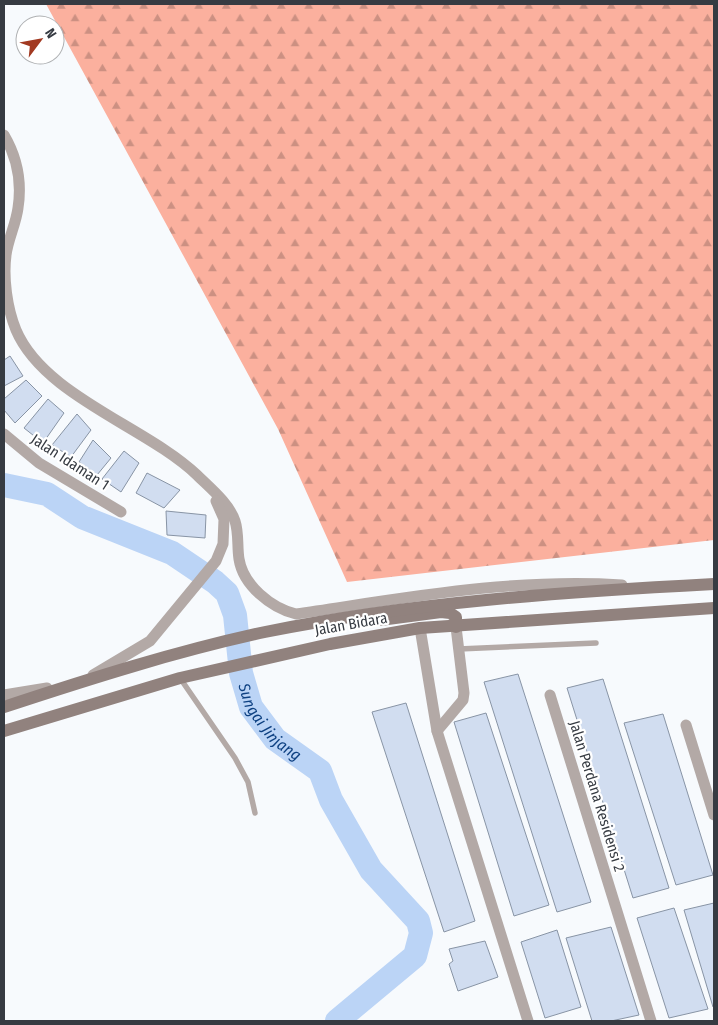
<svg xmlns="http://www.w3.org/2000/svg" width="718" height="1025" font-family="'Fira Sans Condensed',sans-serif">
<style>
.forest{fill:url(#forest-firs)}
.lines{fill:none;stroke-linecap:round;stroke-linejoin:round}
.river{stroke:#bbd4f6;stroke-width:24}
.building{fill:#d1ddf0;stroke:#8894a5}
.lane{stroke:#b3a9a6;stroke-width:5.5}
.street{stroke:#b3a9a6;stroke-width:11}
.secondary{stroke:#91827e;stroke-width:12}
.labels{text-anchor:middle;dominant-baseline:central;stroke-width:4.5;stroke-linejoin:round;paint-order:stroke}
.street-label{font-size:15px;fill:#363b42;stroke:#fff}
.water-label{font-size:16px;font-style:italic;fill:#0e4182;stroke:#fff}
</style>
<defs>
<pattern id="forest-firs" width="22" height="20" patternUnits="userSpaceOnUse" patternTransform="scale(1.25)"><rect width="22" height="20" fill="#fbb09e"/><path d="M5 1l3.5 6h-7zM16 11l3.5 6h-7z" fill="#cc9082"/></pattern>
</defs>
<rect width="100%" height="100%" fill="#f7fafd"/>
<path class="forest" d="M46 4H714V540L347 582 278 429Z"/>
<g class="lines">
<path class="river" id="s1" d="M4 485 47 494 82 517 172 553 215 582 227 593 235 615 241 673 251 707 275 739 320 771 331 800 371 870 418 921 421 933 415 956 337 1021"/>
</g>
<g class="building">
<path d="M10 356 23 376 4 386V360Z"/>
<path d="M26 380 42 396 15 423 4 410V399Z"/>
<path d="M48 399 64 413 43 443 24 428Z"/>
<path d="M77 414 91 430 71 457 52 445Z"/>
<path d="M93 440 111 458 97 475 79 462Z"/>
<path d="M124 451 139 463 121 492 102 479Z"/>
<path d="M147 473 180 490 164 508 136 493Z"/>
<path d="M166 511 206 515 205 538 167 535Z"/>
<path d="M518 674 591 902 557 912 484 682Z"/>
<path d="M603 679 669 888 633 898 567 688Z"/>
<path d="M406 703 475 921 444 932 372 712Z"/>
<path d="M486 713 549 905 514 916 454 722Z"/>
<path d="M663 714 713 875 676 885 624 723Z"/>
<path d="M714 903V1007H713L684 910Z"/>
<path d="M674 908 708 1009 669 1018 637 918Z"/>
<path d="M611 927 639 1015 611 1021H592L566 938Z"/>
<path d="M557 930 581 1007 545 1018 521 942Z"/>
<path d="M485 941 498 977 458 991 449 964 453 961 449 949Z"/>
</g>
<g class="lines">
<g class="lane">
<path d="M459 649 596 643"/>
<path d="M180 678 235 758 248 782 255 813"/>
</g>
<g class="street">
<path d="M4 135C17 157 22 182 18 208 16 224 8 239 6 255 3 278 7 308 16 330 44 396 147 427 197 475 210 488 229 503 235 521 239 533 237 547 239 559 243 585 271 608 296 614 406 598 509 578 622 585"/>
<path d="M4 434 39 463 121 512"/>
<path d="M420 628 437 731 528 1021"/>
<path d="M93 675 150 641 216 561 223 544 224 519 216 501"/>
<path d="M4 695 47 688"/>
<path d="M550 695 651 1021"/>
<path d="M686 725 714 815"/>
<path d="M437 731 463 700 464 693 456 627"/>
</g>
<g class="secondary">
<path d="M380 620 441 612 450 613 456 617V627"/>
<path d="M4 707C89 679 177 651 265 632 413 602 564 592 714 584"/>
<path d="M4 731 180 678 330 644 420 628 714 608"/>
</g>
</g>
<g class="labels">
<g class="street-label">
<text transform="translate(70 462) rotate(33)">Jalan Idaman 1</text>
<text transform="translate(351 624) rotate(-10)">Jalan Bidara</text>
<text transform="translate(597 796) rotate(73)">Jalan Perdana Residensi 2</text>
</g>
<g class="water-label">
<text stroke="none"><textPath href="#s1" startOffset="391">Sungai Jinjang</textPath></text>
</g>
</g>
<rect width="718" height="1025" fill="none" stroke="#363b42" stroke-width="10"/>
<g transform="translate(40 40) rotate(58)"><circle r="24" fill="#ffffff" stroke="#afb1b3"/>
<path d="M0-4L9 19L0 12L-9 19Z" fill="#a23921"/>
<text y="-8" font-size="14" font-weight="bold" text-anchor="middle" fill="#363b42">N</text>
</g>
</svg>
